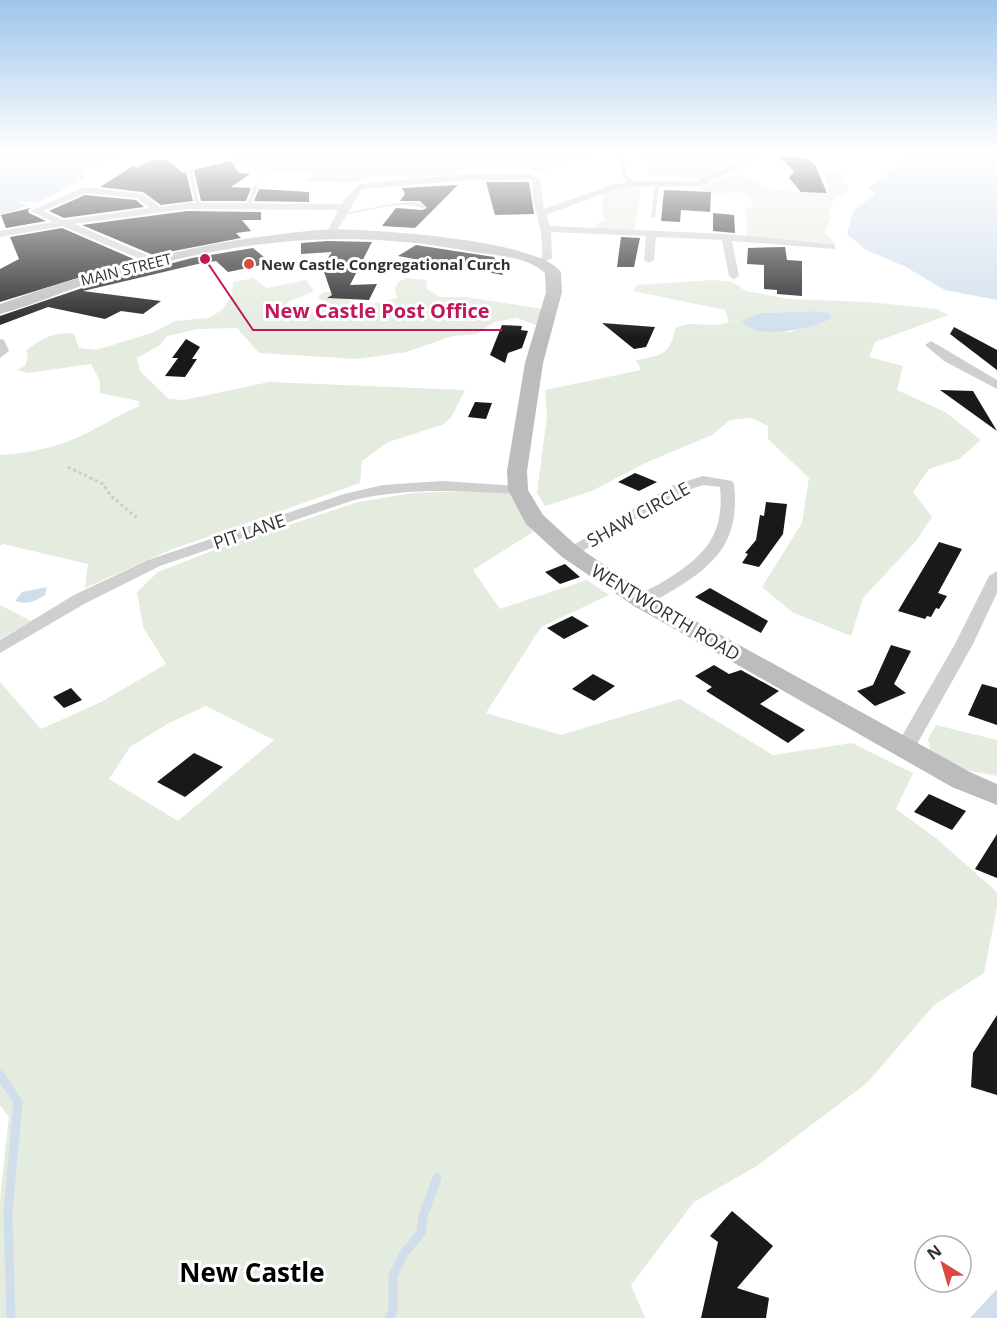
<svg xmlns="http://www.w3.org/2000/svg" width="997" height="1318" font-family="'Open Sans',sans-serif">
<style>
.green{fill:#e4ebdf;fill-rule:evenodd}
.water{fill:#d0deec}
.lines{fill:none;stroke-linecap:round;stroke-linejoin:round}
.stream{stroke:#d0deec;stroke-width:9}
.building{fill:#191919}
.path-far1{stroke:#ccc;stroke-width:2;stroke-dasharray:1.5 1.5;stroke-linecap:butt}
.path{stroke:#ccc;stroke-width:3;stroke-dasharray:3 3;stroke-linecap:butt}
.lane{fill:#cfcfcf;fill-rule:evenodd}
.street{fill:#cfcfcf;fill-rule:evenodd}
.secondary{fill:#bcbcbc;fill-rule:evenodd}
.poi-dot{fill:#dc4842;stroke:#fff;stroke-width:2}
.labels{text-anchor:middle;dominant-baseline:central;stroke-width:6;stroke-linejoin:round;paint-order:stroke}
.far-poi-label{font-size:15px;font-weight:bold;fill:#323232;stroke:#fff;text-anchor:start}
.far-street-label{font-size:15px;fill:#323232;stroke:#fff}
.street-label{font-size:18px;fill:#323232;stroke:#fff}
.near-quarter-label{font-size:26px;font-weight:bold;fill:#000;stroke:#fff}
.leader{fill:none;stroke:#c2185b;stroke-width:2}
.callout-dot{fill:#c2185b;stroke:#fff;stroke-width:2}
.callout-label{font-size:20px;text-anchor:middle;font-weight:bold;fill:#c2185b;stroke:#fff;stroke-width:6;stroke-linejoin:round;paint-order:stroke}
</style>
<rect width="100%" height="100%" fill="#fff"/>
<g class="green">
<path d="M834 171H841L849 191 829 202H838L832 204 829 212 831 217 825 233 836 244H832L747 237 745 209 752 207 751 198 737 191 719 196 698 188 728 176 741 175 773 190 829 193 824 174Z"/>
<path d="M635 187 641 189 634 232 597 230 594 226 606 219 602 214 603 192Z"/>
<path d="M253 278 267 288 306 280 314 291 288 302 281 311C297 318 317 313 331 304L318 298 323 292H340C355 311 376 303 397 298L395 290 398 282 407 278 426 280 427 289 440 297H465L544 309 538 326 517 318 494 322 477 334 452 336 407 352 357 359 259 353 237 328 198 329 167 336 160 345 137 358 140 371 169 399 184 400 269 382 465 390 451 418 442 425 388 442 362 461 360 483 170 550 85 588 88 564 3 544 0 546V455C24 453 46 450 69 441 93 432 115 416 140 406L138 401 100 393V381L91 364 28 373 17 370 25 366 28 357 26 351C41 339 55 331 74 334L79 348 96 350 152 333 175 321 208 318 222 310 232 295 233 282Z"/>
<path d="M713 280 732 282 746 291 789 299 869 302 937 309 948 315 875 342 869 357 903 366 897 390 945 412 981 440 959 459 929 469 913 492 932 517 916 541 863 598 851 636 792 612 762 587 802 523 809 478 768 439V426L751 418 730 420 712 435 643 464 592 491 545 506 537 493 547 416 545 390 641 370 636 360C660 356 671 354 675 329 691 318 712 330 729 322L725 310 633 291 636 285ZM817 311 828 313 832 318 790 332 751 329 761 313Z"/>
<path d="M469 491 509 493 533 532 473 570 500 609 587 580 609 595 541 627 486 713 561 735 680 699 773 755 852 743 913 773 896 809 937 839 997 892V907L984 973 934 1005 867 1083 757 1166 694 1202 631 1285 645 1318H0V1199L9 1117 0 1105V682L41 729 101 702 166 664 143 627 137 592 158 572 222 547 358 502 413 493ZM206 706 274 740 178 821 109 779 130 747 169 723Z"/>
<path d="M0 605 31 621 0 639Z"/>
<path d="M936 725 997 740V776L970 771 931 752 928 739Z"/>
</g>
<g class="water">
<path d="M0 154H127L99 160 81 171 85 178 39 202 16 201 28 206 0 215Z"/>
<path d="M226 154H596L584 159 565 160 559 167 533 171 531 166 466 167 454 174 413 178 388 174 368 177 356 183 305 182 313 173 253 168C239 164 239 158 226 154Z"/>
<path d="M640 154H744L704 179 649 174 647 166 652 163 648 157Z"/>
<path d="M997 154V300L945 290 904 266 866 250 847 234 853 211 875 194 868 188 900 165 906 155Z"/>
<path d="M817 311 829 313 832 318C814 328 755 342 742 321L761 313Z"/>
<path d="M47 587 45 595C34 602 27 605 15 601L22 592Z"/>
<path d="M997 1289V1318H970Z"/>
</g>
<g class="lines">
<g class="stream">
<path d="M0 1075 18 1102 8 1212 11 1318"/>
<path d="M389 1318 393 1311V1276L404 1253 421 1233 423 1216 437 1178"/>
</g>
</g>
<g class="building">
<path d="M777 155 808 159 815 165 827 193 801 192 789 178 794 171Z"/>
<path d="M152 160H167L183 173 186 172 193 201 161 205 143 192 100 187 133 166 137 168Z"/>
<path d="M231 161 239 173 250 174 231 187 251 188 246 201H201L194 170Z"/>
<path d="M486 182H529L534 214 495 215Z"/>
<path d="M458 185 415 228 382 226 396 208 422 210 427 208 420 201H400L405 194 402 188Z"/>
<path d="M259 189 309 192V202L254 201Z"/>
<path d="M664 190 711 192 710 212 681 210 680 222 661 221Z"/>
<path d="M85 195 136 200 144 207 64 218 49 211Z"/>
<path d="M31 208 28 210 29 213 46 221 6 228 1 215Z"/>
<path d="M187 211 261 212V220H242L251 231 236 233 241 238 153 255 82 225Z"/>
<path d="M713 213 734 215 735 233 713 231Z"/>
<path d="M62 228 136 260 0 302V269L19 259 10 237Z"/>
<path d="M621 237 640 238 634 267H617Z"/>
<path d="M327 241 372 242 350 285 377 284 369 300 327 298 332 295 322 266 332 252 301 254V243Z"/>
<path d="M416 245 494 257 503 275 398 256Z"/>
<path d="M785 247 787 260 802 261V296L777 294V290L764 289V265L747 264 748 248Z"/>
<path d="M253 248 271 263 228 272 216 261 202 263 83 291 161 301 143 314 121 311 105 319 48 307 0 325V316L100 282 192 258Z"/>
<path d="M602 323 655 327 646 347 634 349Z"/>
<path d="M502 325 522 326 521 330 528 331 522 348 508 353 505 363 490 355Z"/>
<path d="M954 327 997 350V370L950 334Z"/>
<path d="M186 339 200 347 192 359H185H197L185 377 165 376 178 358H172Z"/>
<path d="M940 390 973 391 997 431Z"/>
<path d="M475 402 492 403 486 419 468 417Z"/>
<path d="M635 473 640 475 657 482 639 491 618 482Z"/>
<path d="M766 502 787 504 783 534 759 567 742 563 748 554 745 553 756 540 760 515 764 516Z"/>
<path d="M939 542 962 549 938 593 947 596 939 609 936 608 931 617 927 616 925 619 898 611Z"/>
<path d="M565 564 580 577 560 584 545 572Z"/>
<path d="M710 588 768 621 761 633 695 597Z"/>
<path d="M572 616 589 626 564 639 547 628Z"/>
<path d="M891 645 911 651 894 684 906 693 875 706 857 691 873 685Z"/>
<path d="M714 665 729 674 741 670 779 691 760 704 805 730 788 743 706 691 712 687 695 676Z"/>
<path d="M593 674 615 686 594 701 572 689Z"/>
<path d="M982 684 997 688V725L968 715Z"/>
<path d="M71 688 82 700 64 708 53 697Z"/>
<path d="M194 753 223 767 185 797 157 782Z"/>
<path d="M929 794 966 811 952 830 914 812Z"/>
<path d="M997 834V878L975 869Z"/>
<path d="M997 1015V1095L971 1087 973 1053Z"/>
<path d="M732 1211 773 1246 737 1288 769 1298 766 1318H701L718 1242 710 1236Z"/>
</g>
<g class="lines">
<g class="path-far1">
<path d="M522 154 519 159 522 164"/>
<path d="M66 168 99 166"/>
<path d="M313 174 340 167 355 154"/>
<path d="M51 178 72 181"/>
<path d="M0 192 27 201"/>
</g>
<path class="path" d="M68 467 103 484 110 495 137 518"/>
<g class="lane">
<path d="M620 154H624L627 176 636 183V185H632L623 176Z"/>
<path d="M190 168 192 169 200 206 198 207 196 206 188 169Z"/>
<path d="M257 183 259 184 250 206 246 207 255 184Z"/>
<path d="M657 184 659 185 655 217 653 218 651 217 655 185Z"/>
<path d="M410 202 420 203 425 207 423 208C402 199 365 212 342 215L340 214 386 205Z"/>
</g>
<g class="street">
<path d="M752 154H763L702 186 634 187 613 190 546 215 550 226 726 234 831 244 835 245V249L732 241 739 276 734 279 729 276 722 240 656 237 654 260 649 263 644 260 646 236 551 232 552 258 540 265 535 262 542 257C545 230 531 207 532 181L528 179 456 181 362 189C355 199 337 234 331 237L326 234 338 210 187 209 74 224 156 259 157 261 152 264 62 226 0 237V231L53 222 30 211 84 187 143 194 160 207 187 203 341 204 359 184 456 175 530 173 540 180 544 209 611 185 634 181H697ZM85 193 137 198 150 208 64 220 43 211Z"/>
<path d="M0 339 4 340 9 351 0 358Z"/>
<path d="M931 341 997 380V389L944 361 925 345Z"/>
<path d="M703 476 732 481 734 484C742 554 702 573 648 605L642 606 634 601C640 593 652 588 661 583 702 558 725 538 720 487L704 485 681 492 576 555 570 557 562 552 671 486Z"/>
<path d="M442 481 518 486 525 490 518 494C462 491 409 487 354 500L160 566 86 603 0 653V640L74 595 148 560 344 494 383 485Z"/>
<path d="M997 571V593L973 644 912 753H898L895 748 955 644 989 576Z"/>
</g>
<path class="secondary" d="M333 229C376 230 536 239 561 272L562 292 543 363 527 471 528 490 543 515 578 547 650 596 972 773 997 784V805L952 787 634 606 562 557 526 524 508 490 507 471 525 363 546 292 545 273C525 255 493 256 468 251 337 226 226 242 99 280 66 290 34 305 0 314V304C109 265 218 237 333 229Z"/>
</g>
<linearGradient id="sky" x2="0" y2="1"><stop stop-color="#9ec5ea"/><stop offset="0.45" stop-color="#fff"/><stop offset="1" stop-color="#fff" stop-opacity="0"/></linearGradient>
<rect width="997" height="339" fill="url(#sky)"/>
<circle class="poi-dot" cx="249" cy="264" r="6"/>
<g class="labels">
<g class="far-poi-label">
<text x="261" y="264">New Castle Congregational Curch</text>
</g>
<g class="far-street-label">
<text transform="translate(126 269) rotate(-14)">MAIN STREET</text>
</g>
<g class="street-label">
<text transform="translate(638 514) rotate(-29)">SHAW CIRCLE</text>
<text transform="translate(249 531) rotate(-19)">PIT LANE</text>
<text transform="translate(666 612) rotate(31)">WENTWORTH ROAD</text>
</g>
<g class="near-quarter-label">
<text x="252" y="1272">New Castle</text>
</g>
</g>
<path class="leader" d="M205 259L253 330H502"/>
<circle class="callout-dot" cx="205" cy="259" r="6"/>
<g class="callout-label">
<text x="377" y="318">New Castle Post Office</text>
</g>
<g transform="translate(943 1264) rotate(323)"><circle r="28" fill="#ffffff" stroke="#adadad" stroke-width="1.5"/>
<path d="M0-4.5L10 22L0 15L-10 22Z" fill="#dc4842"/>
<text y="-9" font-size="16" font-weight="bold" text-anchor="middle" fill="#323232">N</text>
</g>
</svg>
